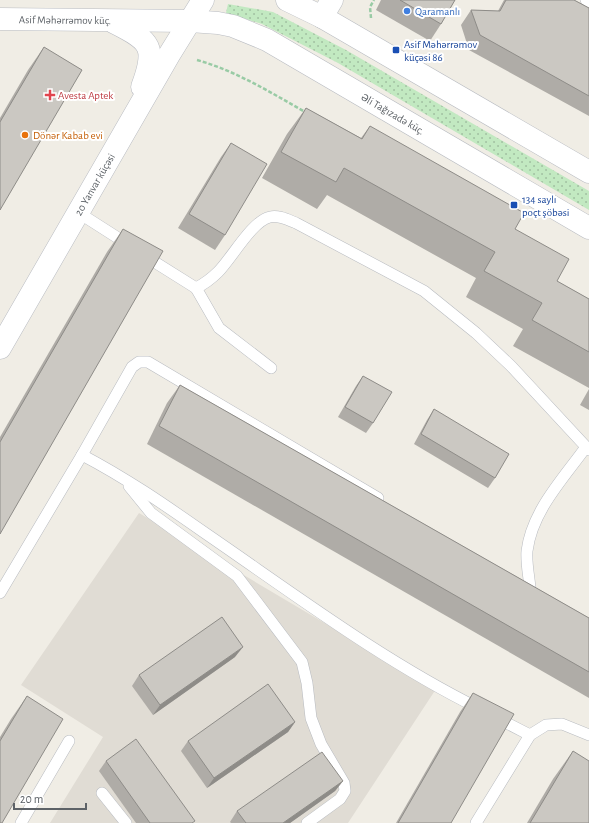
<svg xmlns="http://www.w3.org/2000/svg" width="589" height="823" font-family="'Alegreya Sans',sans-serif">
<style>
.education{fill:#e0dcd4}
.grass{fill:url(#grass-dots)}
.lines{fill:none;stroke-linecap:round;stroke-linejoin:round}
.lane-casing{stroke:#b8bbc0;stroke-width:12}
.secondary-casing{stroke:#b9bcc2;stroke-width:23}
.path{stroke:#99cba5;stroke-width:2.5;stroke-dasharray:4 2;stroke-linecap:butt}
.lane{stroke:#fff;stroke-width:11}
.secondary{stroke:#fff;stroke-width:22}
.wall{fill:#afaca7}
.shaded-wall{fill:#8e8c88}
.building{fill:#cbc8c2;stroke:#8e8c88}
.shop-dot{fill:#3f7fe0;stroke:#fff;stroke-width:1.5}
.transit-dot{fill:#1a4fb4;stroke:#fff;stroke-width:1.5}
.health-dot{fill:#e0444e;stroke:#fff;stroke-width:1.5}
.food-dot{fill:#e8710a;stroke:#fff;stroke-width:1.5}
.labels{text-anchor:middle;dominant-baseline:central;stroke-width:4;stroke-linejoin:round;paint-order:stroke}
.shop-label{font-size:11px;fill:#366cbe;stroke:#fff;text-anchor:start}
.street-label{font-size:11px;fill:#5d6267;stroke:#fff}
.transit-label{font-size:11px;fill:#164399;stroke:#fff;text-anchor:start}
.health-label{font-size:11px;fill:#be3a42;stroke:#fff;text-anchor:start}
.food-label{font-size:11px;fill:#c56008;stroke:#fff;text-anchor:start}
</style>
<defs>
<pattern id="grass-dots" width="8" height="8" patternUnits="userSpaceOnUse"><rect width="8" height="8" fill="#c2e9c1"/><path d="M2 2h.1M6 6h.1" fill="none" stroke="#a1c0a1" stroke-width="1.8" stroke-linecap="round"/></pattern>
</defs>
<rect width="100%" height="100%" fill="#f0ede5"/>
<path class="education" d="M139 513 436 689 348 823H50L103 737 21 685Z"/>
<path class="grass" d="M228 4 273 12 346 50 589 191V210L338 63 262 24 226 13Z"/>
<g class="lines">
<defs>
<g id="lane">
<path d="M586 0 589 2"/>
<path d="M79 213 129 245"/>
<path d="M145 256 196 288C204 284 211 279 218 272 232 258 252 221 270 217 279 215 288 220 296 223L424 291 476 333 511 366 589 450"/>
<path d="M196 288 219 328 271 368"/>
<path d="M82 455C126 478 165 505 205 533 294 594 383 661 480 709"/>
<path d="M129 486 151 513 237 576 302 662 307 683 311 718 321 744 344 783 345 791 340 799 307 823"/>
<path d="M530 588C529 576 526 563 527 551 532 511 563 479 586 447"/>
<path d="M0 593 82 455 132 367 139 362H148L378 498"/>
<path d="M495 717 530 735"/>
<path d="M102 793 126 823"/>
<path d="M21 823 69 741"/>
<path d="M476 823 530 735 546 725 562 724 589 735"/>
</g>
<g id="secondary">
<path d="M287 0 322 17 589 172"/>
<path d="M322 17 332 0"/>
<path id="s1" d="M0 19 190 21 218 23 233 26 267 40 589 228"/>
<path d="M115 23C151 41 157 47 142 87"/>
<path id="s2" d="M0 348 169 55 203 0"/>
</g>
</defs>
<use href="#lane" class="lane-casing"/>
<use href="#secondary" class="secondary-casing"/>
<g class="path">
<path d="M371 18 370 7 374 0"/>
<path d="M197 60C236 71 270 92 305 112"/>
</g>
<use href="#lane" class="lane"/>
<use href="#secondary" class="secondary"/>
</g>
<g class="wall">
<path d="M381 0H455L441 24 430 41 376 10Z"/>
<path d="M504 0H574L589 8V116L469 50 461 25 471 10 498 11Z"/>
<path d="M44 47 0 210V118L28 70Z"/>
<path d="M306 108 361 138 370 126 515 229 557 281 589 299V388L513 346 523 329 466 297 476 278 327 195 317 209 262 178 287 134Z"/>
<path d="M231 143 225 235 215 250 178 228 221 157Z"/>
<path d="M123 229 0 534V437L107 252Z"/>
<path d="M363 376 373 423 366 433 338 417 356 386Z"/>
<path d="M180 385 589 618V698L147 444 167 403Z"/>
<path d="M589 389V410L580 405Z"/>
<path d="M434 409 495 478 488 488 414 444 427 420Z"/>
<path d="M235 657 153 715 132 686 139 675Z"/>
<path d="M473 693 451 823H396L460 712Z"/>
<path d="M27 696 0 823V737L11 719Z"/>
<path d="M295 722 288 732 207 788 181 751 188 741Z"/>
<path d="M573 751 589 823H527L553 779Z"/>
<path d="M106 761 193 823H136L99 771Z"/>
<path d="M343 781 335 791 290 823H231L230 822 237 811Z"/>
</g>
<g class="shaded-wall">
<path d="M243 647 235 657 153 715 160 705Z"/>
<path d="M295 722 288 732 207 788 214 778Z"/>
<path d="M343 781 335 791 290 823H283Z"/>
</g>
<g class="building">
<path d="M400 0H455L441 24Z"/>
<path d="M506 0H574L589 8V96L480 35 471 10 500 11Z"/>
<path d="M44 47 82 70 0 210V122Z"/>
<path d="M306 108 362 139 370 126 524 213 515 229 569 259 557 281 589 299V352L532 320 542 303 484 271 495 252 344 168 336 182 281 152Z"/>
<path d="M231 143 267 164 225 235 189 214Z"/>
<path d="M123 229 163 251 0 534V442Z"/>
<path d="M363 376 392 392 373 423 345 407Z"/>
<path d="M180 385 589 618V672L159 426Z"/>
<path d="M434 409 509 454 495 478 421 434Z"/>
<path d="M222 617 243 647 160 705 139 675Z"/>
<path d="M268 684 295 722 214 778 188 741Z"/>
<path d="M473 693 514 714 451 823H398Z"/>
<path d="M27 696 63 719 2 823H0V741Z"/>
<path d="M136 739 195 821 192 823H150L106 761Z"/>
<path d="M573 751 589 761V823H530Z"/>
<path d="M322 752 343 781 283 823H246L237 811Z"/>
</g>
<circle class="shop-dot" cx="407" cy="11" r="4"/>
<g class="transit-dot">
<rect x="392" y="46" width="8" height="8" rx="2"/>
<rect x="510" y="201" width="8" height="8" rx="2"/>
</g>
<path class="health-dot" d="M48 89h4v4h4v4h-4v4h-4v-4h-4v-4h4z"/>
<circle class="food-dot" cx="25" cy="135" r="4"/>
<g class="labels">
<g class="shop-label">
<text x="415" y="11">Qaramanlı</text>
</g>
<g class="street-label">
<text stroke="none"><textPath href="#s1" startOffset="65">Asif Məhərrəmov küç.</textPath></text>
<text stroke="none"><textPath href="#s1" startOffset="416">Əli Tağızadə küç.</textPath></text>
<text stroke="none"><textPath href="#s2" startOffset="189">20 Yanvar küçəsi</textPath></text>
</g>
<g class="transit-label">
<text x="404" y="44">Asif Məhərrəmov<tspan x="404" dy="13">küçəsi 86</tspan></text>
<text x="522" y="199">134 saylı<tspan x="522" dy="13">poçt şöbəsi</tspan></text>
</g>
<g class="health-label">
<text x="58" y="95">Avesta Aptek</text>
</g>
<g class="food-label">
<text x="33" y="135">Dönər Kabab evi</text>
</g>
</g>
<path d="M14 803v6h72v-6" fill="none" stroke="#5d6267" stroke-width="2"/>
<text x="20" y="803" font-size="12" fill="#5d6267" stroke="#ffffff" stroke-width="3" paint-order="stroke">20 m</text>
</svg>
